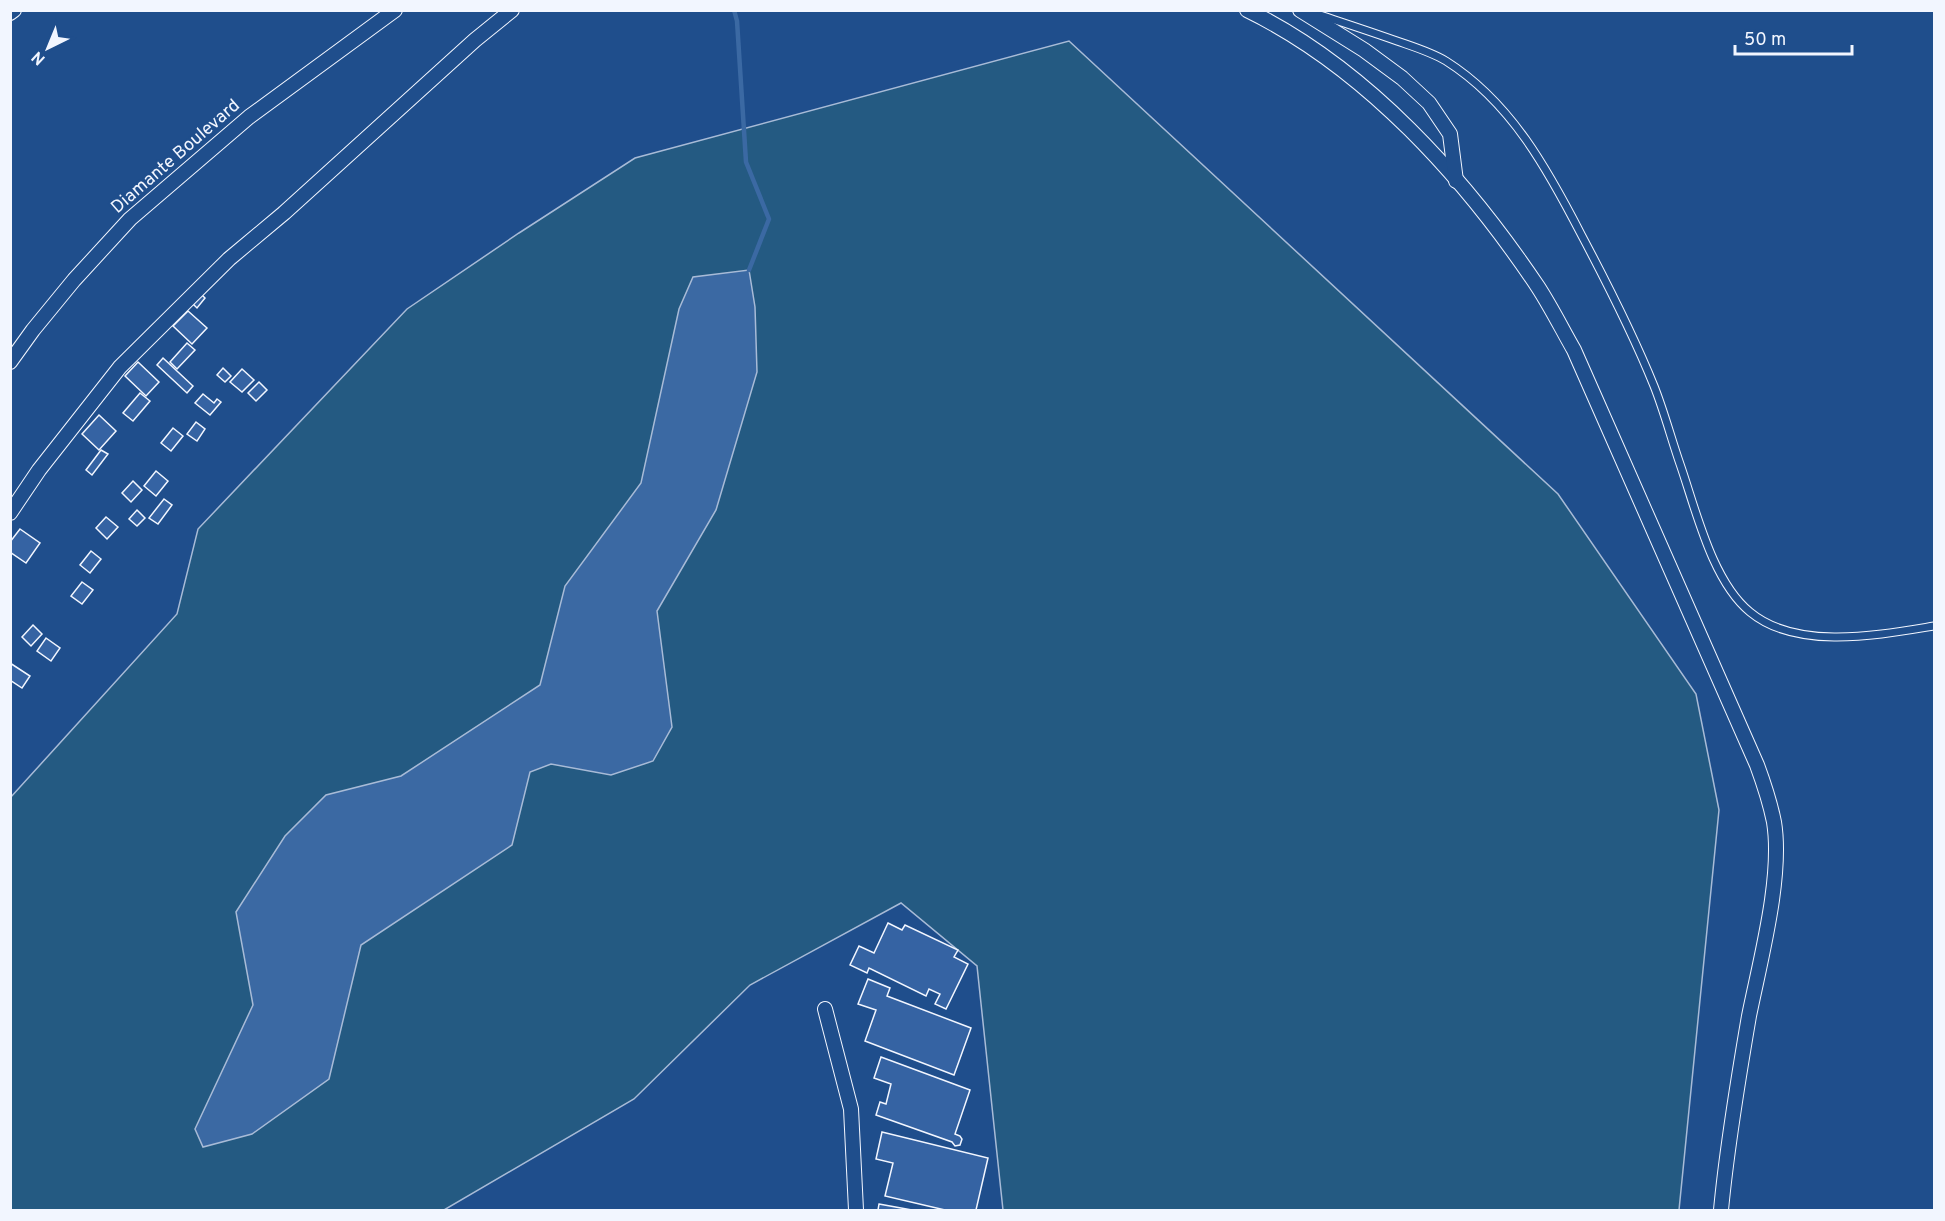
<svg xmlns="http://www.w3.org/2000/svg" width="1945" height="1221" font-family="Overpass,sans-serif">
<style>
.green{fill:#245a82;stroke:#a8bbd7;stroke-width:1.5}
.water{fill:#3b69a3;stroke:#a8bbd7;stroke-width:1.5}
.lines{fill:none;stroke-linecap:round;stroke-linejoin:round}
.stream{stroke:#3b69a3;stroke-width:4.5}
.building{fill:#3563a3;stroke:#f2f6ff;stroke-width:1.5}
.lane-casing{stroke:#f2f6ff;stroke-width:9}
.street-casing{stroke:#f2f6ff;stroke-width:16}
.lane{stroke:#1f4e8c;stroke-width:7}
.street{stroke:#1f4e8c;stroke-width:14}
.labels{text-anchor:middle;dominant-baseline:central;stroke-width:4.5;stroke-linejoin:round;paint-order:stroke}
.street-label{font-size:18px;fill:#f2f6ff;stroke:#1f4e8c}
</style>
<rect width="100%" height="100%" fill="#1f4e8c"/>
<path class="green" d="M1069 41 1558 494 1696 694 1719 810 1679 1210H1003L977 966 901 903 750 985 634 1099 444 1210H11L10 798 177 614 198 529 407 309 519 233 635 158Z"/>
<path class="water" d="M749 270 755 307 757 372 716 510 657 611 672 727 653 761 611 775 551 764 530 772 512 845 361 945 329 1079 252 1134 203 1147 195 1129 253 1005 236 912 285 836 326 795 401 776 540 685 565 586 641 483 679 309 693 277Z"/>
<g class="lines">
<path class="stream" d="M734 10 737 21 746 162 769 219 749 270"/>
</g>
<g class="building">
<path d="M201 294 205 298 197 308 192 303Z"/>
<path d="M188 311 207 328 192 344 173 326Z"/>
<path d="M187 343 195 350 177 369 170 362Z"/>
<path d="M163 358 193 386 187 393 157 365Z"/>
<path d="M138 362 159 382 146 396 125 376Z"/>
<path d="M223 368 231 376 225 382 217 375Z"/>
<path d="M242 369 254 380 242 392 230 382Z"/>
<path d="M259 382 267 390 256 401 248 393Z"/>
<path d="M140 393 150 401 133 421 123 413Z"/>
<path d="M203 394 214 403 217 399 221 402 210 415 195 403Z"/>
<path d="M99 415 116 431 99 450 82 434Z"/>
<path d="M196 422 205 429 197 441 187 434Z"/>
<path d="M173 428 183 436 171 451 161 443Z"/>
<path d="M101 450 108 454 92 475 86 470Z"/>
<path d="M156 471 168 481 156 496 144 486Z"/>
<path d="M133 481 142 490 131 502 122 493Z"/>
<path d="M164 499 172 505 158 524 149 518Z"/>
<path d="M137 510 145 518 137 526 129 519Z"/>
<path d="M106 517 118 527 107 539 96 528Z"/>
<path d="M20 529 40 543 26 563 10 552V542Z"/>
<path d="M91 551 101 559 90 573 80 565Z"/>
<path d="M82 582 93 590 82 604 71 596Z"/>
<path d="M33 625 42 634 31 646 22 637Z"/>
<path d="M46 638 60 648 51 661 37 651Z"/>
<path d="M10 663 30 676 22 688 10 680Z"/>
<path d="M888 923 902 930 905 925 958 950 954 957 968 964 946 1009 935 1004 940 994 929 989 926 996 869 968 867 973 850 965 859 946 874 953Z"/>
<path d="M868 979 890 988 887 996 971 1028 954 1075 865 1041 876 1010 858 1004Z"/>
<path d="M881 1057 970 1090 955 1134 960 1136 962 1139 960 1145 955 1146 952 1142 876 1115 880 1102 886 1104 891 1084 874 1078Z"/>
<path d="M882 1132 988 1158 976 1210H945L885 1196 893 1163 876 1159Z"/>
<path d="M879 1204 912 1210H878Z"/>
</g>
<g class="lines">
<defs>
<path id="lane" d="M1314 13C1341 22 1369 31 1397 41 1414 47 1431 52 1446 61 1511 102 1548 170 1582 236 1608 285 1633 334 1654 386 1664 411 1671 438 1680 464 1696 510 1712 581 1750 612 1797 651 1879 635 1934 626"/>
<g id="street">
<path d="M1247 10C1366 68 1465 178 1538 287 1551 307 1562 329 1574 350L1757 765C1764 784 1770 802 1774 822 1783 877 1760 961 1749 1016 1738 1080 1727 1146 1721 1210"/>
<path d="M1300 10 1364 50 1402 78 1429 103 1450 134 1456 181"/>
<path d="M10 13 14 10"/>
<path d="M10 362 33 330 74 280 130 219 249 117 395 10"/>
<path d="M10 513 39 470 120 367 229 259 284 213 475 40 512 10"/>
<path d="M825 1009 851 1109 856 1210"/>
</g>
</defs>
<use href="#lane" class="lane-casing"/>
<use href="#street" class="street-casing"/>
<use href="#lane" class="lane"/>
<use href="#street" class="street"/>
</g>
<g class="labels">
<g class="street-label">
<text transform="translate(176 157) rotate(-41)">Diamante Boulevard</text>
</g>
</g>
<rect width="1945" height="1221" fill="none" stroke="#f2f6ff" stroke-width="24"/>
<g transform="translate(48 48) rotate(223)" stroke="#1f4e8c" stroke-width="4.5" paint-order="stroke">
<path d="M0-4.5L10 22L0 15L-10 22Z" fill="#f2f6ff"/>
<text y="-9" font-size="16" font-weight="bold" text-anchor="middle" fill="#f2f6ff">N</text>
</g>
<path d="M1735 45v9h117v-9" fill="none" stroke="#f2f6ff" stroke-width="3"/>
<text x="1744" y="45" font-size="18" fill="#f2f6ff" stroke="#1f4e8c" stroke-width="4.5" paint-order="stroke">50 m</text>
</svg>
